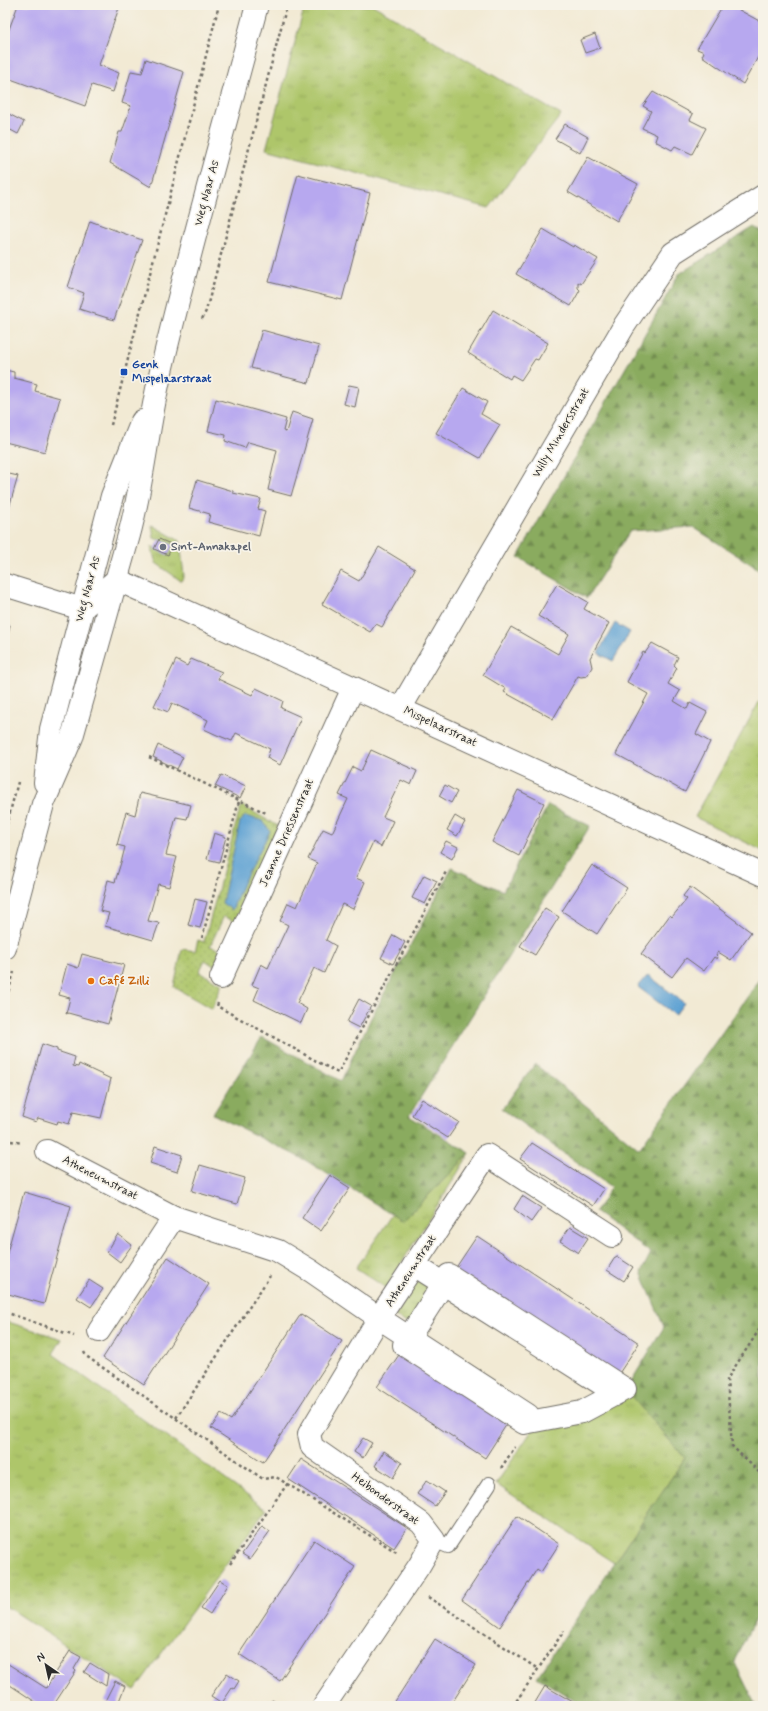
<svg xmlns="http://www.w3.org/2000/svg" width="768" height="1711" font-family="Mynerve,sans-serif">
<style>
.grass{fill:url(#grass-tufts);stroke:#6c784b}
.forest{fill:url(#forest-firs);stroke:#5a6b45}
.garden{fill:url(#garden-dots);stroke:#6c784b}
.water{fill:#5fa2d3;stroke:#45667f}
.building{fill:#b7a8ef}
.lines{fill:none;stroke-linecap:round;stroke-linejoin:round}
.service-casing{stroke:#716e66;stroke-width:16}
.pedestrian-casing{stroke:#716e66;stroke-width:24}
.minor-casing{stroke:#716e66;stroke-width:24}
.secondary-casing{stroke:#716e66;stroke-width:24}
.path{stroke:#716e66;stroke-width:2.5;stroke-dasharray:3 3;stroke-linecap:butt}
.service{stroke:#fff;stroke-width:14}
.pedestrian{stroke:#fff;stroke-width:22}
.minor{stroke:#fff;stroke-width:22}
.secondary{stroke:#fff;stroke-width:22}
.transit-dot{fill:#1a4fb4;stroke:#f7f3e8;stroke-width:1.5}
.worship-dot{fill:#6b7280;stroke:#f7f3e8;stroke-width:1.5}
.food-dot{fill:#e8710a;stroke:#f7f3e8;stroke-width:1.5}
.labels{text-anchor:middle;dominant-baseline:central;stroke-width:3.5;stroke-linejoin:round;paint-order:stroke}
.street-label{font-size:12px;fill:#2b2b2b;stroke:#f7f3e8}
.transit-label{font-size:12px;font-weight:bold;fill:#164399;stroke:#f7f3e8;text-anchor:start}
.worship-label{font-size:12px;font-weight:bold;fill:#5b616d;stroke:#f7f3e8;text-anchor:start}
.food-label{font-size:12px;font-weight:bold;fill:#c56008;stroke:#f7f3e8;text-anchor:start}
</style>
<defs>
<pattern id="grass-tufts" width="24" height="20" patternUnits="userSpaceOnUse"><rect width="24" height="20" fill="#aec66b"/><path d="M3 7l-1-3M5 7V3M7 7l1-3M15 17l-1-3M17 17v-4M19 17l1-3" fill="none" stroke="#96aa5d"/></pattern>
<pattern id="forest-firs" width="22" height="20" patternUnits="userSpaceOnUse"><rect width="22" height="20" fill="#8aab5f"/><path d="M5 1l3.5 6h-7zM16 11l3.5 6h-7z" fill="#718b4f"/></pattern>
<pattern id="garden-dots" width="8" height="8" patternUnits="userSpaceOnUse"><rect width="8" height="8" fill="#aec66b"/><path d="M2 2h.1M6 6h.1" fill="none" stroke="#96aa5d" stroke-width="1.8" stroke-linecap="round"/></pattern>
</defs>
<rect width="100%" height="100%" fill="#f7f3e8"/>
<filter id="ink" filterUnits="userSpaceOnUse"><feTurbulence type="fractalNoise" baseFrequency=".025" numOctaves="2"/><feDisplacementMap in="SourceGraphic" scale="8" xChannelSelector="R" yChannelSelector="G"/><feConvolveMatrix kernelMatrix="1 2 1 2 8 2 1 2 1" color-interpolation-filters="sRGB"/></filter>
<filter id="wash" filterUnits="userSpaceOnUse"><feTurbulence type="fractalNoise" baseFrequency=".012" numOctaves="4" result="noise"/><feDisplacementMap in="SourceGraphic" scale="16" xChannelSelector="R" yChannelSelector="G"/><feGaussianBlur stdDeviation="0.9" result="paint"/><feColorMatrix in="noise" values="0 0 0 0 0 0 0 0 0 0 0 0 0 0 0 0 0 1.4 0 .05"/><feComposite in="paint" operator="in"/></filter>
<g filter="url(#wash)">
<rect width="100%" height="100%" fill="#f2ead4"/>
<g class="grass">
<path d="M305 5H373L561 115 489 208 266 149Z"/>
<path d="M152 525 180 541 184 576 181 581 156 563 151 546 168 555 173 545 154 538Z"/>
<path d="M763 695V851L695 817Z"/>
<path d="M470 1153 386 1288 356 1268 393 1214 403 1221Z"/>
<path d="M420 1278 439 1291 415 1328 395 1316Z"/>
<path d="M5 1321 62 1339 53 1354 266 1509 135 1690 5 1606Z"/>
<path d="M625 1389 685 1458 614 1563 496 1484 539 1420Z"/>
</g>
<g class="forest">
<path d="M754 227 763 233V572L693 527 630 531 587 598 518 557 679 274Z"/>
<path d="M548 805 590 826 409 1116 470 1153 403 1221 305 1160 213 1114 262 1037 341 1081 371 1018 452 868 503 891Z"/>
<path d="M763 975V1604L734 1661 756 1706H583L537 1677 685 1458 626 1390 664 1327 641 1272 651 1253 595 1212 611 1187 502 1109 535 1064 639 1149Z"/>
</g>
<path class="garden" d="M241 805 278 826 235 922 224 916 210 946 221 950 214 966 205 960 199 972 222 984 212 1009 174 987 182 949 195 951 198 940 204 942Z"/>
<g class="water">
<path d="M615 623 630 632 613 661 598 653Z"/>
<path d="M245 816 263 821 270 831 243 883 232 910 222 903 240 822Z"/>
<path d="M648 975 684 1003 675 1015 638 987Z"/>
</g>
<g id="blocks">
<g class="building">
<path d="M18 5H120L99 65 119 73 113 92 92 85 85 106 5 77V31L8 32Z"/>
<path d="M723 5H730L763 23V60L758 57 743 84 702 56 704 52 697 49Z"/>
<path d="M595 34 600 48 585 53 580 40Z"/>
<path d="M146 59 184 72 151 187 110 163 119 132H122L131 106 122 103 131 71 142 73Z"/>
<path d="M653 92 693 114 690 120 706 128 692 154 675 146 672 150 655 141 657 135 642 128 651 111 643 106Z"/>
<path d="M5 112 24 122 18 134 5 127Z"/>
<path d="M565 124 588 137 580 153 555 139Z"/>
<path d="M588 157 638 184 617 221 568 192Z"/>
<path d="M298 174 370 193 342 300 269 282Z"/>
<path d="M90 221 142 240 114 320 79 309 84 293 68 287Z"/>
<path d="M543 229 573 247 574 245 598 259 581 284 578 282V288L580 290 571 306 516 274Z"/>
<path d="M493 310 548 343 538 360 535 359 521 380 512 375 510 379 468 353Z"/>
<path d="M262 330 319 346 309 383 251 368Z"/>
<path d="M5 370 14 372V378L37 384 35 391 60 398 45 452 5 442Z"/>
<path d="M349 385 359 387 355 407 344 404Z"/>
<path d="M463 388 487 402 481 414 500 425 480 458 436 433Z"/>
<path d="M216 399 286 419 283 431 286 432 292 412 313 419 291 496 268 490 277 450 248 442 245 448 225 441 226 435 208 431Z"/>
<path d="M5 473 18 476 5 522Z"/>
<path d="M197 480 233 491V493L261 499 258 509 265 511 259 536 208 522 210 514 189 508Z"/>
<path d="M159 539 173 545 168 555 154 549Z"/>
<path d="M379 547 415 569 382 627 376 624 370 632 322 604 341 571 359 581Z"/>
<path d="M557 584 588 602 584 609 609 623 590 658 592 667 587 676 581 677 578 676 553 719 504 692 506 689 483 675 511 627 558 654 569 634 538 616Z"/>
<path d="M5 624 10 625 6 646H5Z"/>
<path d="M652 643 678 657 674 665 677 668 668 684 680 691 674 701 687 709 690 703 707 712 696 734 710 742 685 792 616 754 648 694 627 682 643 652 645 653Z"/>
<path d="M191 659 222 672 218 679 252 695 256 688 283 701 281 708 301 717 280 765 267 758 270 749 236 733 232 741 217 735 204 729 208 720 172 703 168 712 154 706 176 660 187 666Z"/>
<path d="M158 745 183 757 177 769 153 757Z"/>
<path d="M371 750 417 771 411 785 401 780 383 817 393 821 381 847 373 842 356 878 365 882 353 909 342 904 326 940 336 946 324 973 314 968 297 1003 307 1009 301 1023 254 1000 259 988 252 985 261 964 268 968 288 925 280 921 288 903 297 907 317 863 308 859 323 829 332 833 348 799 339 795 353 767 361 771Z"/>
<path d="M221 775 246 786 240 798 215 786Z"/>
<path d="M445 785 457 792 451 803 439 796Z"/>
<path d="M518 790 544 803 519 856 492 842Z"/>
<path d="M140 793 191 805 187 819 176 817 171 837 166 855 177 857 169 887 158 884 153 903 148 921 159 923 153 940 105 926 109 913 100 911 108 880 115 882 122 859 125 847 117 845 126 812 135 815Z"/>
<path d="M455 816 465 822 457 836 447 830Z"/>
<path d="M214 833 226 837 219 862 207 859Z"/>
<path d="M446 841 458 847 452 859 440 852Z"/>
<path d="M592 865 627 888 597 934 562 911Z"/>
<path d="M424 875 437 881 425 904 412 898Z"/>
<path d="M690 887 751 932 731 960 718 952 716 955 718 957 717 959 714 957 704 971 686 958 672 977 641 954 670 915 672 917 687 899 683 896Z"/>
<path d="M195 899 207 902 200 928 188 925Z"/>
<path d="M545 908 559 917 535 955 520 946Z"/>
<path d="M393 935 405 942 393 964 381 958Z"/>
<path d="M82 954 124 965 108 1024 68 1013 66 1014 70 998 59 995 67 964 78 968Z"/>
<path d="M359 999 371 1006 359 1028 347 1022Z"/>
<path d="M42 1044 57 1049V1051L75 1057 73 1066 78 1067 79 1064 111 1079 101 1118 73 1112 69 1124 58 1121 57 1124 38 1118 36 1122 22 1117Z"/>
<path d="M422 1099 459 1122 448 1138 412 1115Z"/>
<path d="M532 1143 604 1189 593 1206 520 1159Z"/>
<path d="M155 1146 182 1155 177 1172 150 1163Z"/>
<path d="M200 1165 245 1178 237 1204 192 1191Z"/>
<path d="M330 1175 350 1188 321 1231 302 1218Z"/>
<path d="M24 1192 71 1206 44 1304 5 1293V1260Z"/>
<path d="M522 1196 541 1208 531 1222 514 1209Z"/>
<path d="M570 1227 588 1238 578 1253 560 1241Z"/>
<path d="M118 1234 132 1245 120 1262 107 1252Z"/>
<path d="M477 1236 639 1343 614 1381 451 1275Z"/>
<path d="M616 1256 633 1267 624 1281 607 1270Z"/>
<path d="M168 1257 209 1284 144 1385 103 1358Z"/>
<path d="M89 1280 103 1289 91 1307 77 1298Z"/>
<path d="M301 1314 342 1341 263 1462 211 1428 221 1414 231 1420Z"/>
<path d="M405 1346 512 1416 485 1458 377 1387Z"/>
<path d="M363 1438 372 1443 363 1458 354 1452Z"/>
<path d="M384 1451 402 1463 393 1478 375 1466Z"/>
<path d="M301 1459 407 1528 394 1548 288 1479Z"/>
<path d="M427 1480 445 1492 435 1506 417 1494Z"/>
<path d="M517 1516 559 1544 541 1572 537 1569 500 1627 462 1600Z"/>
<path d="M262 1526 270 1531 250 1559 242 1554Z"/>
<path d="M314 1540 355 1567 280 1681 239 1654Z"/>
<path d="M220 1580 228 1585 210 1614 201 1608Z"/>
<path d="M435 1639 476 1665 450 1706H392Z"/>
<path d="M70 1651 81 1657 74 1669 76 1671 53 1706H35L37 1703 7 1683 5 1687V1662L46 1688Z"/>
<path d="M90 1663 108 1674 106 1686 84 1672Z"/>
<path d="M227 1673 239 1681 234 1689 232 1688 222 1703 211 1696Z"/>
<path d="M115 1681 125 1686 117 1706 105 1701Z"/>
<path d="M545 1686 573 1702 571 1706H533Z"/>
<path d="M272 1700 283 1706H269Z"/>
</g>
</g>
</g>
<g filter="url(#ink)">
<use href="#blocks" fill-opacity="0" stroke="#716e66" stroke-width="1"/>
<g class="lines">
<defs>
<path id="service" d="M434 1540 448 1546 489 1484"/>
<path id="pedestrian" d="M449 1275 625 1389 582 1412 524 1423 404 1345Z"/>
<g id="minor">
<path d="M5 585 82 609 116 580 129 585 763 875"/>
<path d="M400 709 624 326 673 253 763 196"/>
<path d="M221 978 353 688"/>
<path d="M47 1151 174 1217 278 1251 311 1271 379 1318 487 1155 612 1236"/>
<path d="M414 1265 605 1386"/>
<path d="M99 1331 174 1217"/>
<path d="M324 1706 419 1566 434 1540 421 1523 312 1447 309 1434 379 1318 528 1415"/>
</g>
<g id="secondary">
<path d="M45 783 51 729 112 496 142 421"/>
<path d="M5 948 43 804 72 737 129 535C143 484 147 432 159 380 188 254 224 130 257 5"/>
</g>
</defs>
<use href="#service" class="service-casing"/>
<use href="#pedestrian" class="pedestrian-casing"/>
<use href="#minor" class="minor-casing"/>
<use href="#secondary" class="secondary-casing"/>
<g class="path">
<path d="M202 319 206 311 287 5"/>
<path d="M111 425 219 5"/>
<path d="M149 757 268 814"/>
<path d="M5 831 18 782"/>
<path d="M202 938 239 801"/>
<path d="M5 1003 14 972"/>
<path d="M218 1003 217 1006 338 1073 447 870"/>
<path d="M5 1140 22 1143"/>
<path d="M5 1312 74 1336"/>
<path d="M763 1324 727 1379 732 1446 763 1476"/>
<path d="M84 1352 86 1356 263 1479 276 1477 398 1553"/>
<path d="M176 1418 270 1276"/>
<path d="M501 1468 515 1447"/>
<path d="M230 1564 288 1483"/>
<path d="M428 1597 538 1669"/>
<path d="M513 1706 564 1631"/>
</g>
<use href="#service" class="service"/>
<use href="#pedestrian" class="pedestrian"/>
<use href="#minor" class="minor"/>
<use href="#secondary" class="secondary"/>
</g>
</g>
<rect class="transit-dot" x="120" y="368" width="8" height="8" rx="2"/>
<circle class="worship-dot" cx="163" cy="547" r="4"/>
<circle class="food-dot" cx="91" cy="981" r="4"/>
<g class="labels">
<g class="street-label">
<text transform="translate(207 193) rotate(-75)">Weg Naar As</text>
<text transform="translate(561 433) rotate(-60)">Willy Mindersstraat</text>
<text transform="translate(88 589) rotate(-75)">Weg Naar As</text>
<text transform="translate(440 727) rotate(25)">Mispelaarstraat</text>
<text transform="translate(287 833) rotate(-66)">Jeanne Driessenstraat</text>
<text transform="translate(100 1178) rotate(27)">Atheneumstraat</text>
<text transform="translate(411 1271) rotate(-57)">Atheneumstraat</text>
<text transform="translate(385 1499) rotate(36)">Heibonderstraat</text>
</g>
<g class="transit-label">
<text x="132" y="365">Genk<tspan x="132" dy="14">Mispelaarstraat</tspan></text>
</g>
<g class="worship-label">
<text x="171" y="547">Sint-Annakapel</text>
</g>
<g class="food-label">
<text x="99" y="981">Café Zilli</text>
</g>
</g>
<rect width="768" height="1711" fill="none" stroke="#f7f3e8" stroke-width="20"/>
<g transform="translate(46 1665) rotate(326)" stroke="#f7f3e8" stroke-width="3" paint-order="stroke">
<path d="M0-3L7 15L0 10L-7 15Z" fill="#2b2b2b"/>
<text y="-6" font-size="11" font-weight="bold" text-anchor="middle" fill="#2b2b2b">N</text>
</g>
</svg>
